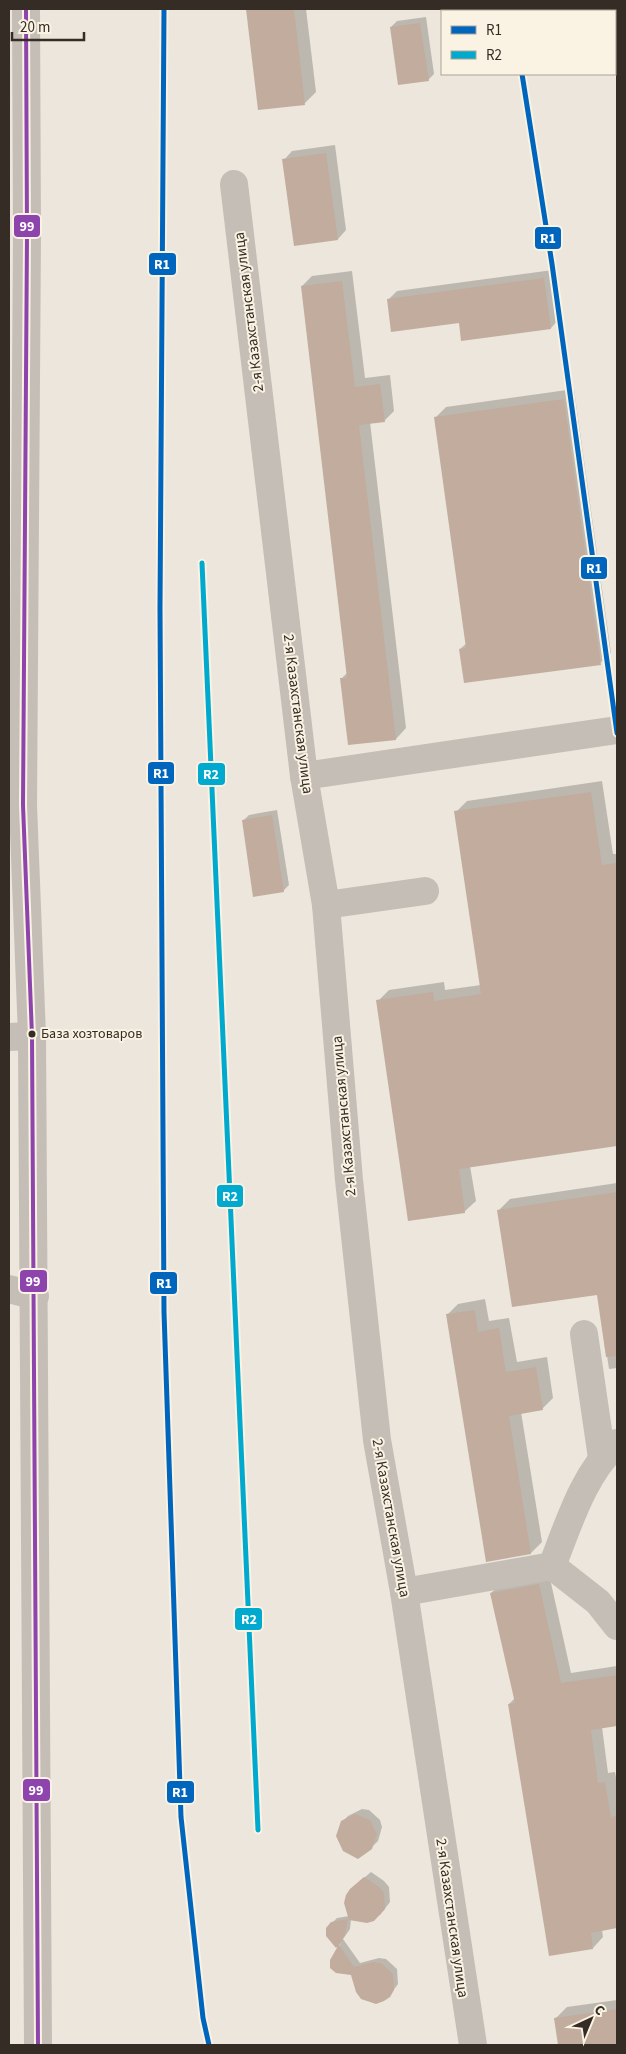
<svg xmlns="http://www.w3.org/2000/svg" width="626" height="2054" font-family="'Source Sans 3',sans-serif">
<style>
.shadow{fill:#0003}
.building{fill:#c1ac9d}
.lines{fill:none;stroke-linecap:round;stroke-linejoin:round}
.minor{stroke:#c5beb6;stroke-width:28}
.bus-1-casing{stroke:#faf2e2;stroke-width:8}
.bus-1{stroke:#8e44ad;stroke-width:4}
.rail-1-casing{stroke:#faf2e2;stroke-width:9}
.rail-2-casing{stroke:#faf2e2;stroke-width:9}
.rail-1{stroke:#0065bd;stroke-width:5}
.rail-2{stroke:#00a9ce;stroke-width:5}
.bus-dot{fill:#352c25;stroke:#faf2e2;stroke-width:2}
.labels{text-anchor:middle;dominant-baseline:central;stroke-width:4;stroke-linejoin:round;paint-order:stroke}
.bus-label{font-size:14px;fill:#352c25;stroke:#faf2e2;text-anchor:start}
.street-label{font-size:15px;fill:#352c25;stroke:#faf2e2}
.line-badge{stroke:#faf2e2;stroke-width:2}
.badge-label{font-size:14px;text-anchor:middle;font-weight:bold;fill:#fff}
</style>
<rect width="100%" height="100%" fill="#ece6dc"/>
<g class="shadow">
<path d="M247 9H306L316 92 305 103 259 109Z"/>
<path d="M426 17 434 74 428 80 391 27 397 21Z"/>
<path d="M335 145 346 230 338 239 284 160 292 151Z"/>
<path d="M553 270 559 319 551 328 460 321 388 300 397 291Z"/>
<path d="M352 271 365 378 390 375 394 411 384 421 370 422 406 728 396 739 349 744 341 679 348 672 302 286 312 276Z"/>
<path d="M574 389 611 653 600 663 460 649 467 643 436 417 446 407Z"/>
<path d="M602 781 613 854H617V1145L470 1166 476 1201 464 1212 378 1001 389 990 444 982 445 990 481 985 456 812 467 801Z"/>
<path d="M277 810 289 885 283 891 243 821 249 815Z"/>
<path d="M617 1183V1368L609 1369 598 1294 499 1210 510 1199Z"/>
<path d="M485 1299 489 1321 509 1318 517 1362 547 1357 553 1398 542 1409 521 1412 542 1542 531 1553 487 1560 447 1315 458 1304Z"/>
<path d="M549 1574 571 1673 617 1666V1724L602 1727 608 1773 615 1772 617 1783V1927L602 1930 603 1937 593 1948 509 1704 515 1698 491 1593 502 1583Z"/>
<path d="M362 1809 369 1810 380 1820 382 1827 378 1841 371 1848 342 1822 348 1816Z"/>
<path d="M371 1872 384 1881 389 1887 390 1902 380 1915 366 1921 351 1919 350 1929 343 1939 360 1963 379 1958 386 1959 397 1969 398 1984 389 1996 331 1960 341 1943 337 1947 327 1928 337 1918 349 1916 351 1889Z"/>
<path d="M617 2000V2045H559L556 2018 567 2007Z"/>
</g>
<g class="building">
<path d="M246 9H294L305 105 258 110Z"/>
<path d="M420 23 429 81 398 85 390 27Z"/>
<path d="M326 153 338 240 294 246 282 159Z"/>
<path d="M544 278 551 329 461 341 459 323 391 332 387 299Z"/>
<path d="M342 281 355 387 380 384 385 422 359 425 396 740 348 745 340 678H347L301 286Z"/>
<path d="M564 399 601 665 464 683 459 649 466 648 434 417Z"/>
<path d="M591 792 602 865 617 863V1146L459 1169 465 1213 408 1221 376 1000 433 992 434 1001 481 994 454 811Z"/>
<path d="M272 815 284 892 253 897 242 820Z"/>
<path d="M617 1192V1356L606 1357 597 1295 512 1307 497 1210Z"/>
<path d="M475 1310 478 1332 499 1328 506 1372 536 1367 543 1410 509 1416 531 1554 486 1562 446 1314Z"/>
<path d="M539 1584 561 1683 617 1675V1726L591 1730 598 1783 605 1782 611 1817 617 1816V1928L591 1933 593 1949 549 1956 508 1704 515 1703 490 1593Z"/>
<path d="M355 1814 370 1820 377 1834 372 1849 358 1859 343 1851 336 1836 341 1821Z"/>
<path d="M364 1877 379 1887 384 1893 385 1909 374 1921 367 1923 349 1920 344 1903 346 1895 350 1889Z"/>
<path d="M348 1919 345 1935 339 1945 354 1967 373 1962 381 1963 393 1974 394 1990 390 1997 384 2001 376 2004 361 1999 356 1992 351 1975 336 1973 330 1968V1960L338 1946 336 1948 326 1936V1928L331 1922Z"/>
<path d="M617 2009V2045H558L554 2018Z"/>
</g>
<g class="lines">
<g class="minor">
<path d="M26 9 27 235 23 805 32 1036 38 2045"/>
<path d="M234 184 304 776 326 905 349 1180 377 1440 404 1592 473 2045"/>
<path d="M304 776 617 730"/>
<path d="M326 905 425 891"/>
<path d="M9 1037 32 1036"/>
<path d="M9 1289 35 1296"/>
<path d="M584 1334 602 1458"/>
<path d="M552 1566C569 1523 583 1475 617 1443"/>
<path d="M404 1592 552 1566 598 1602 617 1626"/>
</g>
<defs>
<path id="bus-1" d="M26 9 27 235 23 805 32 1036 38 2045"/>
</defs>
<use href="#bus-1" class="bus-1-casing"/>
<use href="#bus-1" class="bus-1"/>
<defs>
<g id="rail-1">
<path d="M164 9 160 608 164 1312 181 1817 203 2018 209 2045"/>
<path d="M522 74 552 264 617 733"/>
</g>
<path id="rail-2" d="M202 563 258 1830"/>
</defs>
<use href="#rail-1" class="rail-1-casing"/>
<use href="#rail-2" class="rail-2-casing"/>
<use href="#rail-1" class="rail-1"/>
<use href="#rail-2" class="rail-2"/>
</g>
<circle class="bus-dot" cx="32" cy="1034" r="4.5"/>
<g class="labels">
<g class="bus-label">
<text x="41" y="1034">База хозтоваров</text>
</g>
<g class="street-label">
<text transform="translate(249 312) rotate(-97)">2-я Казахстанская улица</text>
<text transform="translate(298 714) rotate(83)">2-я Казахстанская улица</text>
<text transform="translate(344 1116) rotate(-95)">2-я Казахстанская улица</text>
<text transform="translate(391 1518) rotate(80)">2-я Казахстанская улица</text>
<text transform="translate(452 1918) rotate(82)">2-я Казахстанская улица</text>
</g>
</g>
<g class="line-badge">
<rect x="13" y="214" width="28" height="24" rx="5" fill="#8e44ad"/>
<rect x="534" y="226" width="28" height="24" rx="5" fill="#0065bd"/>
<rect x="148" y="252" width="29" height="24" rx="5" fill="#0065bd"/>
<rect x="580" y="556" width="28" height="24" rx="5" fill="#0065bd"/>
<rect x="147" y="761" width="28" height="24" rx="5" fill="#0065bd"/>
<rect x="197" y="762" width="29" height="24" rx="5" fill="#00a9ce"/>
<rect x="216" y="1184" width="28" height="24" rx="5" fill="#00a9ce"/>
<rect x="19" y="1269" width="29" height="24" rx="5" fill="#8e44ad"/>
<rect x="149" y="1271" width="29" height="24" rx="5" fill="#0065bd"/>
<rect x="234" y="1607" width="29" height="24" rx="5" fill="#00a9ce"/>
<rect x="22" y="1778" width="29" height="24" rx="5" fill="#8e44ad"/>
<rect x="166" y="1780" width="29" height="24" rx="5" fill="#0065bd"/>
</g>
<g class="badge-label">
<text x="27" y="231">99</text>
<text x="548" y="243">R1</text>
<text x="162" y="269">R1</text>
<text x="594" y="573">R1</text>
<text x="161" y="778">R1</text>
<text x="211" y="779">R2</text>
<text x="230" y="1201">R2</text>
<text x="33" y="1286">99</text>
<text x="164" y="1288">R1</text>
<text x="249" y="1624">R2</text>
<text x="36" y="1795">99</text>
<text x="180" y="1797">R1</text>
</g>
<rect width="626" height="2054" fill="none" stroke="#352c25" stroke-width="20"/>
<rect x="441" y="10" width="175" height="65" fill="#faf2e2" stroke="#aba396"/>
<rect x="451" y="26" width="25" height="8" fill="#0065bd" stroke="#aba396"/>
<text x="486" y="35" font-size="15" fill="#352c25">R1</text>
<rect x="451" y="51" width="25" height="8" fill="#00a9ce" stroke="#aba396"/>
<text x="486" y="60" font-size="15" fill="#352c25">R2</text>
<g transform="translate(591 2019) rotate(44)" stroke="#faf2e2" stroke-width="4" paint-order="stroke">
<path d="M0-4L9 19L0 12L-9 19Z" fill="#352c25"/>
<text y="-8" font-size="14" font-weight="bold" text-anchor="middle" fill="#352c25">С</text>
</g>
<path d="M12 32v8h72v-8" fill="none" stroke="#352c25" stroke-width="2.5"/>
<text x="20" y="32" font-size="15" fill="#352c25" stroke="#faf2e2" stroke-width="4" paint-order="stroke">20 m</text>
</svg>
